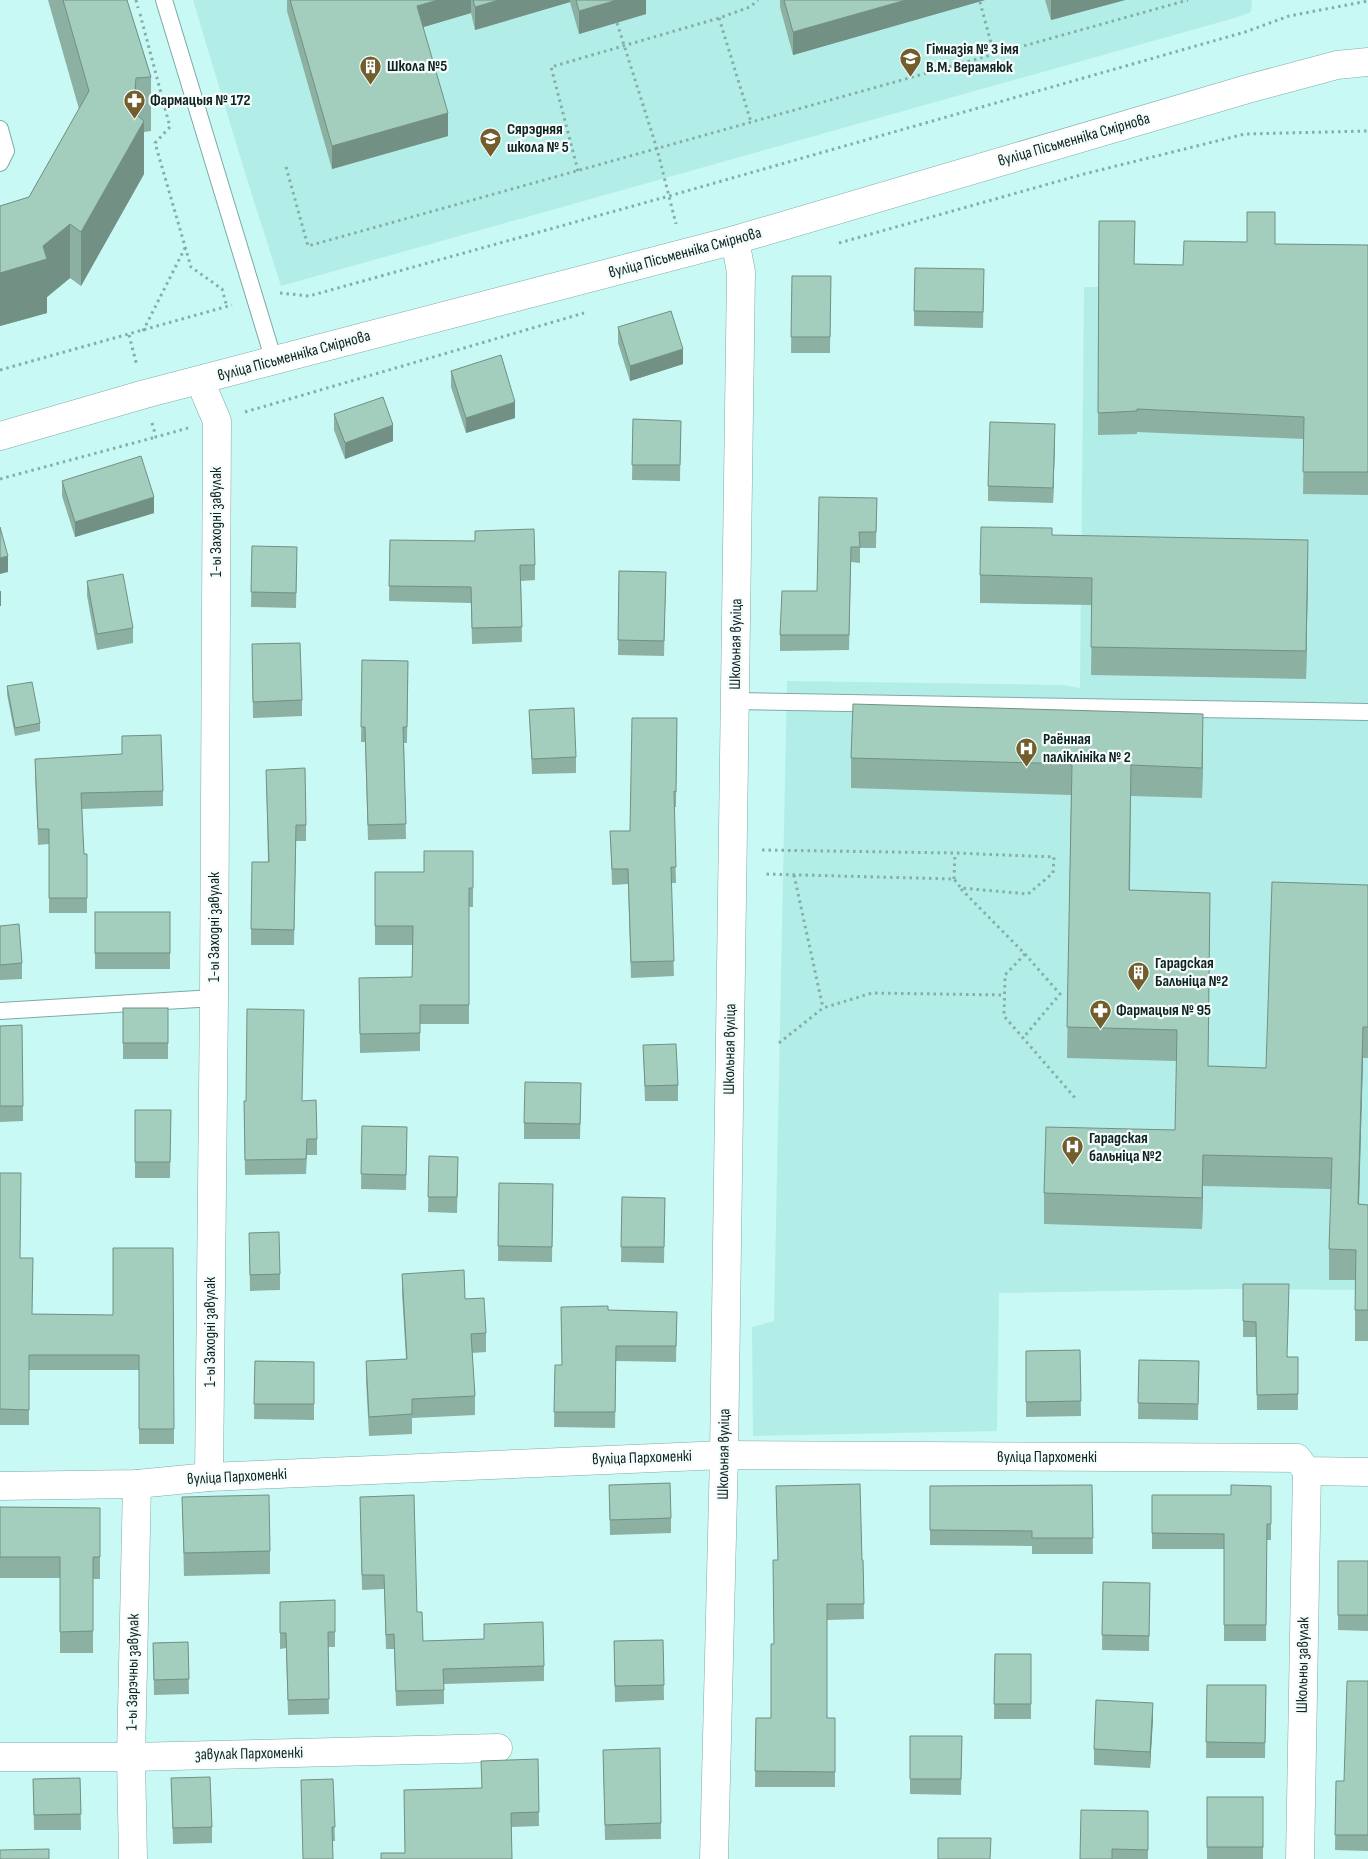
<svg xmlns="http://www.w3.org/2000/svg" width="1368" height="1859" font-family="'Sofia Sans Condensed',sans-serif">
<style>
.built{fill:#b3ede7}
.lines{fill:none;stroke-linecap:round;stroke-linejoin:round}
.lane-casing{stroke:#7daba7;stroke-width:18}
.street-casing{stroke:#7daba7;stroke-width:29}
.secondary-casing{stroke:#7daba7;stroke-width:29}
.path{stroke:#87ada9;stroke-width:3;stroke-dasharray:2.5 4;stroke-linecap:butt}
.lane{stroke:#fff;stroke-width:16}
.street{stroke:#fff;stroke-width:28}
.secondary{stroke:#fff;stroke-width:28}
.wall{fill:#8cb0a2}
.shaded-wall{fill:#729084}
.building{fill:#a3cdbc;stroke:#729084}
.labels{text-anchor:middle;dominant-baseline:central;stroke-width:4.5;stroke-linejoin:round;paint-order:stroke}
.poi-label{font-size:16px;font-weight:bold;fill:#102321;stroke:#f4fdfc;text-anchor:start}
.street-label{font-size:16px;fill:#102321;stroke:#f4fdfc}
</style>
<rect width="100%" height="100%" fill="#c9f9f4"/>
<g class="built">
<path d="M193 0H1252L1251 12 1238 17 281 286 246 176Z"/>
<path d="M1099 243 1135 244 1134 287 1275 267 1368 268V1290L1227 1289 999 1293 997 1431 753 1436 752 1327 774 1321 787 681 1063 685 1080 688 1084 287H1098Z"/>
</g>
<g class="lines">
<defs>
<g id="lane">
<path d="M164 0 274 361"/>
<path d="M0 129 6 151 0 163"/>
<path d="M735 701 1368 712"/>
<path d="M0 1011 214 998"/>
</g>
<g id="street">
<path d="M200 381 217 421 214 998 209 1477"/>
<path d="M0 1486 137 1484 209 1477 724 1455 1297 1458 1307 1471 1368 1472"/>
<path d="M0 1757H131L498 1748"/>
<path d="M133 1859 131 1757 137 1484"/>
<path d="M714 1859 724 1455 741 272 735 240"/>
<path d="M1300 1859 1307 1471"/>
</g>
<path id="secondary" d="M0 436 145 394 735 240 1251 88 1337 65 1368 62"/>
</defs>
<use href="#lane" class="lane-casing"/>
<use href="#street" class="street-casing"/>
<use href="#secondary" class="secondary-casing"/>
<g class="path">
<path d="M136 0 138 8"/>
<path d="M980 2 994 54"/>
<path d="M140 14 170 127 155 143 191 267 222 289 227 307"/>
<path d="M719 18 751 122"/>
<path d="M617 23 657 149 676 224"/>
<path d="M286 167 308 246 1188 0"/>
<path d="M578 171 551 67 719 18 750 7 758 0"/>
<path d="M839 243 1084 174 1245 134 1368 131"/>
<path d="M280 293 309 296 669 196 1245 32 1289 16 1368 1"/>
<path d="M143 331 185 248"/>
<path d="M129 335 137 366"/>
<path d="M0 370 232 305"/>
<path d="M245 412 584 313"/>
<path d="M152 423 156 437 188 428"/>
<path d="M0 479 156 437"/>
<path d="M762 850 955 853 1054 857 1053 873 1028 894 961 888 954 879 763 874"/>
<path d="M794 875 823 1008"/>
<path d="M954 879 955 853"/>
<path d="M961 889 1025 954 1060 994 1023 1038"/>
<path d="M1025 954 1005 975 1004 1016 1076 1099"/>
<path d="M779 1043 823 1008 872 993 1004 995"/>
</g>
<use href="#lane" class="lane"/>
<use href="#street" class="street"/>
<use href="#secondary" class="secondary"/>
</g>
<g class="wall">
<path d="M48 0H127L151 77V131L144 132V174L81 286 70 278 47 297V313L0 326V206L29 197 79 109Z"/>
<path d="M287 0H646V14L579 34 570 2 475 30 471 13 423 27 448 136 332 169 287 11Z"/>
<path d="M780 0H985L793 55 780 7Z"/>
<path d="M1045 0H1125L1051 20Z"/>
<path d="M1099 221 1134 264 1183 265 1247 242 1275 244 1368 245V495L1303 494 1304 439 1137 432V434L1098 435Z"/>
<path d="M792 276H831L830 353H791Z"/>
<path d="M984 285 983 328 914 326V311Z"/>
<path d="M618 327 683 364 630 381 618 343Z"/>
<path d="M451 371 515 418 466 433 451 387Z"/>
<path d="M334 414 393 441 345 459 334 430Z"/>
<path d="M633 419 681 421 680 481 632 480Z"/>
<path d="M1055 439 1053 503 988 501V486Z"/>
<path d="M62 481 154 513 75 537 62 496Z"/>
<path d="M877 498 876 548H860V563L851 562 849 650 780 651V635L817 591Z"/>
<path d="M1052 535 1308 568 1306 679 1091 675 1092 605 980 603V575Z"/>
<path d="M390 540 535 565V580L521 581 522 642 472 644 471 603 389 601Z"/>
<path d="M252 546 297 562 296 608 251 607Z"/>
<path d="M619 571 666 572 664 656 618 655Z"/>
<path d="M87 581 133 628V643L97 650 87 596Z"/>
<path d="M252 644 302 700V716L253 718Z"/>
<path d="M362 660 408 661 407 743H404L406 839 368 840 365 742H361Z"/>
<path d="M7 686 40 723V731L15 736 7 694Z"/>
<path d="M529 710 576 757V773L532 774Z"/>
<path d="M677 718 676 807H674L676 883H671L674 976 631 978 628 884 612 885 610 831H630Z"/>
<path d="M1203 745 1202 798 1131 796 1130 890 1210 923 1208 1066 1266 1068 1368 885V1058H1363L1359 1204 1368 1205V1341H1355V1280H1329V1249L1331 1189 1203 1186 1202 1229 1044 1224V1193L1175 1130 1177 1061 1067 1058 1071 795 851 788V758Z"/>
<path d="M35 759 163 791V806L82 809 84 854H87V913H49V844L38 845 35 775Z"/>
<path d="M266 770 306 825V841H296L294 945H251V929L268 862Z"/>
<path d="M473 851V907H469V1024H420V1051L360 1053 359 978 412 977 413 945H375V872H424Z"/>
<rect x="95" y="912" width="75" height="57"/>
<path d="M0 926 22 963V979L0 980Z"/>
<rect x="123" y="1008" width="45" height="51"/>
<path d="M0 1026 23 1106V1121L0 1122Z"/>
<path d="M643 1045 678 1085V1101H645Z"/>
<path d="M581 1099 580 1139H524V1123Z"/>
<path d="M244 1101H303L317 1139V1155H307L306 1174 245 1175Z"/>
<path d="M135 1110H171L170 1178H135Z"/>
<path d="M362 1126 407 1127 406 1190 361 1189Z"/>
<path d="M429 1156 458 1173 457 1213 428 1212Z"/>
<path d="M0 1173 32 1314 113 1315V1248L174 1429V1444H139V1370H29V1425H0Z"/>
<path d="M499 1183 553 1184 552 1262 498 1261Z"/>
<path d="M622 1197 665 1198 664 1263 621 1262Z"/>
<path d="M249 1233 280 1274V1290L250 1291Z"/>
<path d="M402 1274 465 1299 486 1333V1352L472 1353 475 1396V1415L412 1418V1434L369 1436 366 1380V1361L406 1359 402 1293Z"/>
<path d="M1243 1284 1288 1357H1298V1410H1257L1256 1337H1243Z"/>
<path d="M561 1307 608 1310 677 1312 676 1362 616 1361 615 1428 554 1427 555 1365H562Z"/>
<path d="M1080 1350 1081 1416 1026 1417V1351Z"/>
<path d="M1139 1360 1199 1361 1198 1420 1138 1419Z"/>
<path d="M255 1361 314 1362V1420L254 1419Z"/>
<path d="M609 1485 671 1518V1533L610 1535Z"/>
<path d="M1092 1485 1093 1554H1032V1546L930 1545V1486Z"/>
<path d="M776 1486 862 1560H863L864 1619 827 1620V1718H835V1787H755L756 1718H771L778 1560Z"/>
<path d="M1271 1486V1540H1267L1266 1641H1224V1549H1152V1495H1231Z"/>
<path d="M182 1497 270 1551V1574L184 1576Z"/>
<path d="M0 1507 100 1508V1579H93V1653H60V1578H0Z"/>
<path d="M360 1511 417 1612 423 1641 484 1639V1624L544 1666V1681L444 1684V1704L396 1706 394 1649H386L384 1589 362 1590Z"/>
<path d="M1338 1561H1368V1631L1338 1630Z"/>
<path d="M1103 1582 1150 1583 1149 1651 1102 1650Z"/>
<path d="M335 1600V1647H328L329 1714 288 1715 286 1648 280 1649V1602Z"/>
<path d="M663 1640 664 1700 615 1702 614 1641Z"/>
<path d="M188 1642 189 1694 154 1695 153 1643Z"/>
<path d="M995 1654H1031V1719H994Z"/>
<path d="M1368 1681V1851L1335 1850 1336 1781H1344Z"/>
<path d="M1207 1685H1266L1265 1758H1206Z"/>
<path d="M1153 1718 1150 1768 1094 1765V1749Z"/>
<path d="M910 1736H962L961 1795 910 1794Z"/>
<path d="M603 1750 661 1823V1839L605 1840Z"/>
<path d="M538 1759 539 1826 511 1827 405 1853 404 1790 481 1788Z"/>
<path d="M80 1778 81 1830H34L33 1779Z"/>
<path d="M171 1778 212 1827V1843L173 1844Z"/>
<path d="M333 1779 335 1841H332L303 1859Z"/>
<rect x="1207" y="1797" width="56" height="62"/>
<path d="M1148 1811V1859H1080Z"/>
</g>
<g class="shaded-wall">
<path d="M438 0H471V13L417 29V6Z"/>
<path d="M499 0H570V2L475 30V7Z"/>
<path d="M617 0H646V14L579 34V11Z"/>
<path d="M906 0H985L793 55V32Z"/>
<path d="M1051 0H1125L1051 20Z"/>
<path d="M136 78V132L144 121V174L81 286V232L133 112Z"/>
<path d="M448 113V136L332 169V146Z"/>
<path d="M70 224V278L47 297V313L0 326V273L43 246Z"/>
<path d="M683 349V364L630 381V366Z"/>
<path d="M515 402V418L466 433V418Z"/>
<path d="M1055 424V439L1053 503V488Z"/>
<path d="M393 425V441L345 459V443Z"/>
<path d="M154 497V513L75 537V522Z"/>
<path d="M1308 540V568L1306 679V651Z"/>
<path d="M8 556V572L0 574V558Z"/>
<rect x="0" y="591" width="1" height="15"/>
<path d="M1203 714V745L1202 798V768Z"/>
<path d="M1363 1027V1058L1358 1235V1204Z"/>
<path d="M1203 1155V1186L1202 1229V1198Z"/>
<path d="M1153 1703V1718L1150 1768V1752Z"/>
</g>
<g class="building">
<path d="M63 0H127L151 77 136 78 133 112 144 121 81 232 70 224 43 246 47 259 0 273V206L29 197 89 91Z"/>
<path d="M290 0H438L417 6 448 113 332 146Z"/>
<path d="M473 0H499L475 7Z"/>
<path d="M576 0H617L579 11Z"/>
<path d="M784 0H906L793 32Z"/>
<path d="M1247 212H1275V244L1368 245V472H1303L1304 417 1137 409V411L1098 413 1099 221H1135L1134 264 1183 265 1184 241 1247 242Z"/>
<path d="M915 268 984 269 983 312 914 311Z"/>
<path d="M792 276H831L830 337H791Z"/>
<path d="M671 311 683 349 630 366 618 327Z"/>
<path d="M501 355 515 402 466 418 451 371Z"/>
<path d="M383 397 393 425 345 443 334 414Z"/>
<path d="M633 419 681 421 680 465H632Z"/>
<path d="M990 422 1055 424 1053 488 988 486Z"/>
<path d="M141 456 154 497 75 522 62 481Z"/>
<path d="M819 497 877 498 876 532H859L860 547H851L849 635H780L782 591H817Z"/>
<path d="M0 527 8 556 0 558Z"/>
<path d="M981 527 1052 528V535L1308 540 1306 651 1091 647 1092 578 980 575Z"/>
<path d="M534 529 535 565H520L522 627 472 628 471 587 389 586 390 540 475 541V531Z"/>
<path d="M252 546 297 547 296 593 251 592Z"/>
<path d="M619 571 666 572 664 641 618 640Z"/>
<path d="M123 574 133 628 97 634 87 581Z"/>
<path d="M300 643 302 700 253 702 252 644Z"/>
<path d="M362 660 408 661 407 727H403L406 824 368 825 365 727H361Z"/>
<path d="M32 682 40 723 15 728 7 686Z"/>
<path d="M853 704 1203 714 1202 768 1131 765 1129 890 1210 893 1208 1066 1266 1068 1272 882 1368 885V1027H1363L1358 1204 1368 1205V1310H1355L1356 1250 1329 1249 1332 1158 1203 1155 1202 1198 1044 1193 1046 1127 1175 1130 1177 1030 1067 1027 1072 764 851 758Z"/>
<path d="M574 708 576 757 532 759 529 710Z"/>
<path d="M632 718H677L676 792 674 791 676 867H671L674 961 631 962 628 869H612L610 831H630Z"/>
<path d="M161 735 163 791 81 793 84 854H87V898H49V829H38L35 759 122 754V736Z"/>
<path d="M305 768 306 825H296L294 930 251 929 252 862H269L266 770Z"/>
<path d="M424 851H473V888H469V1005H420V1033L360 1034 359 978 412 977 413 926H375V872H424Z"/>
<rect x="95" y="912" width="75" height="41"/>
<path d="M19 924 22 963 0 965V926Z"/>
<rect x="123" y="1008" width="45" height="35"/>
<path d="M247 1009 304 1010 302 1101 316 1100 317 1139H307L306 1159 245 1160 244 1101H246Z"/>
<path d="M22 1025 23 1106H0V1026Z"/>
<path d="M676 1044 678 1085 645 1086 643 1045Z"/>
<path d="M525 1082 581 1083 580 1124 524 1123Z"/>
<path d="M135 1110H171L170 1162H135Z"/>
<path d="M362 1126 407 1127 406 1175 361 1174Z"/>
<path d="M429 1156 458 1157 457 1197H428Z"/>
<path d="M0 1173H21L20 1258H33L32 1314 113 1315V1248H173L174 1429H139V1355H29V1410L0 1409Z"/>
<path d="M499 1183 553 1184 552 1247 498 1246Z"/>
<path d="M622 1197 665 1198 664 1247H621Z"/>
<path d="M279 1232 280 1274 250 1275 249 1233Z"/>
<path d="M464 1270 465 1299 484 1298 486 1333 471 1334 475 1396 412 1399V1414L369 1417 366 1361 407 1359 402 1274Z"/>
<path d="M1243 1284H1289L1287 1357H1298V1394L1257 1395 1256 1322 1243 1321Z"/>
<path d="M608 1306V1310L677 1312 676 1346H616L615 1412H554L555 1365H562L561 1307Z"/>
<path d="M1080 1350 1081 1401 1026 1402V1351Z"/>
<path d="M1139 1360 1199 1361 1198 1404 1138 1403Z"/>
<path d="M255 1361 314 1362V1404H254Z"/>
<path d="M670 1483 671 1518 610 1520 609 1485Z"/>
<path d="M860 1484 862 1560H863L864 1604H827V1718H835V1772L755 1771 756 1718H771V1644H774L773 1560H778L776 1486Z"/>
<path d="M1092 1485 1093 1538H1032V1531L930 1530V1486Z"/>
<path d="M1231 1485 1271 1486V1524H1267L1266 1625H1224V1534L1152 1533V1495H1231Z"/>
<path d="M269 1495 270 1551 184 1553 182 1497Z"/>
<path d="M414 1495 417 1612H422L423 1641 484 1639V1624L543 1622 544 1666 443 1669 444 1690 396 1691 394 1634 386 1635 384 1575H362L360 1497Z"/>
<path d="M0 1507 100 1508V1557H93V1631L60 1632V1557H0Z"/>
<rect x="1338" y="1561" width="30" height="54"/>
<path d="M1103 1582 1150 1583 1149 1636 1102 1635Z"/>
<path d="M335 1600V1632H328L329 1699 288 1700 286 1633H280V1602Z"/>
<path d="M663 1640 664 1685 615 1686 614 1641Z"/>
<path d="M188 1642 189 1679 154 1680 153 1643Z"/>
<path d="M995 1654H1031V1704H994Z"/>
<path d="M1347 1681H1368V1835H1335L1336 1781H1344Z"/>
<path d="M1207 1685H1266L1265 1743 1206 1742Z"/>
<path d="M1096 1700 1153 1703 1150 1752 1094 1749Z"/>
<path d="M910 1736H962L961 1779H910Z"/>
<path d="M660 1748 661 1823 605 1825 603 1750Z"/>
<path d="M538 1759 539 1812 511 1813 512 1859H381V1853H405L404 1790 482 1788 481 1761Z"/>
<path d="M210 1777 212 1827 173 1828 171 1778Z"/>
<path d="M80 1778 81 1814 34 1815 33 1779Z"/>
<path d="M333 1779 335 1827H332L333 1859H303L301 1780Z"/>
<rect x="1207" y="1797" width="56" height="50"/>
<path d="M1081 1810 1148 1811V1850L1112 1849V1859H1080Z"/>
<path d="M938 1838H991L990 1859H938Z"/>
<path d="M49 1849V1859H0V1850Z"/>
</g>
<defs>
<symbol id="school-pin" viewBox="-11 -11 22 30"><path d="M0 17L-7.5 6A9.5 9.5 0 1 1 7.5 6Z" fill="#715e2c" stroke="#f4fdfc"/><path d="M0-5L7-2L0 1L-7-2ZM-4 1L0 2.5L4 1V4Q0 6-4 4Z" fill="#fff"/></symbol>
<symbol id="building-pin" viewBox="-11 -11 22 30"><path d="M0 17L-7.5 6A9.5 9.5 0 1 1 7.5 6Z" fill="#715e2c" stroke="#f4fdfc"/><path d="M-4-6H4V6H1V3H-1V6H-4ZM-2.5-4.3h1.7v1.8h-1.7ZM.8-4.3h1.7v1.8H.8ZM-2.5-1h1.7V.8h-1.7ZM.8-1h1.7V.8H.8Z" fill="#fff"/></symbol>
<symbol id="pharmacy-pin" viewBox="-11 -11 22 30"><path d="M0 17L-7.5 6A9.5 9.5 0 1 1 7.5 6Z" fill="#715e2c" stroke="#f4fdfc"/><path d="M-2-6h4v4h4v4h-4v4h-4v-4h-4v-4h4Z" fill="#fff"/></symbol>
<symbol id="hospital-pin" viewBox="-11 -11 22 30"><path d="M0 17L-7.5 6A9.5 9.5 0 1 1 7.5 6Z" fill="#715e2c" stroke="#f4fdfc"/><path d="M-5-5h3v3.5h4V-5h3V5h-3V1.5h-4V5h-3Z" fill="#fff"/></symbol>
</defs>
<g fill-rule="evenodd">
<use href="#school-pin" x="898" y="46" width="25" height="34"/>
<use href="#building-pin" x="358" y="54" width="25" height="34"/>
<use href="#pharmacy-pin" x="122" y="88" width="25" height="34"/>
<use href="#school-pin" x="478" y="126" width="25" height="34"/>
<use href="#hospital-pin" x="1014" y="736" width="25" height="34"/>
<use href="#building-pin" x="1126" y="960" width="25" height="34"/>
<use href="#pharmacy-pin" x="1088" y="998" width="25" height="34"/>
<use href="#hospital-pin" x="1060" y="1134" width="25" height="34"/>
</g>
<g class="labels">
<g class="poi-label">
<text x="926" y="49">Гімназія № 3 імя<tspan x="926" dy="18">В.М. Верамяюк</tspan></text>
<text x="387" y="66">Школа №5</text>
<text x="150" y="100">Фармацыя № 172</text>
<text x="507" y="129">Сярэдняя<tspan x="507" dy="18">школа № 5</tspan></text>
<text x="1043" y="739">Раённая<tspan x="1043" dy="18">паліклініка № 2</tspan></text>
<text x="1155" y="963">Гарадская<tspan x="1155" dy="18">Бальніца №2</tspan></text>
<text x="1116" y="1010">Фармацыя № 95</text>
<text x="1089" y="1138">Гарадская<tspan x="1089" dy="18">бальніца №2</tspan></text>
</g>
<g class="street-label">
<text transform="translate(1074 140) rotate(-16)">вуліца Пісьменніка Смірнова</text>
<text transform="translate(685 253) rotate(-15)">вуліца Пісьменніка Смірнова</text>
<text transform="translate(294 356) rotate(-15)">вуліца Пісьменніка Смірнова</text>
<text transform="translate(216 522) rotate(-90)">1-ы Заходні завулак</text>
<text transform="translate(736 644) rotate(-89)">Школьная вуліца</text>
<text transform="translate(214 927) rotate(-90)">1-ы Заходні завулак</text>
<text transform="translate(730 1049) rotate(-89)">Школьная вуліца</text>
<text transform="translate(210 1332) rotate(-90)">1-ы Заходні завулак</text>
<text transform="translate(724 1454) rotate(-89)">Школьная вуліца</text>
<text x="1047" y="1457">вуліца Пархоменкі</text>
<text transform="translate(642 1458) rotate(-2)">вуліца Пархоменкі</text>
<text transform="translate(237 1477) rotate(-3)">вуліца Пархоменкі</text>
<text transform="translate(1303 1665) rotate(-89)">Школьны завулак</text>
<text transform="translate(133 1672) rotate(-89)">1-ы Зарэчны завулак</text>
<text transform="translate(249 1754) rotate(-1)">завулак Пархоменкі</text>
</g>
</g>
</svg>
